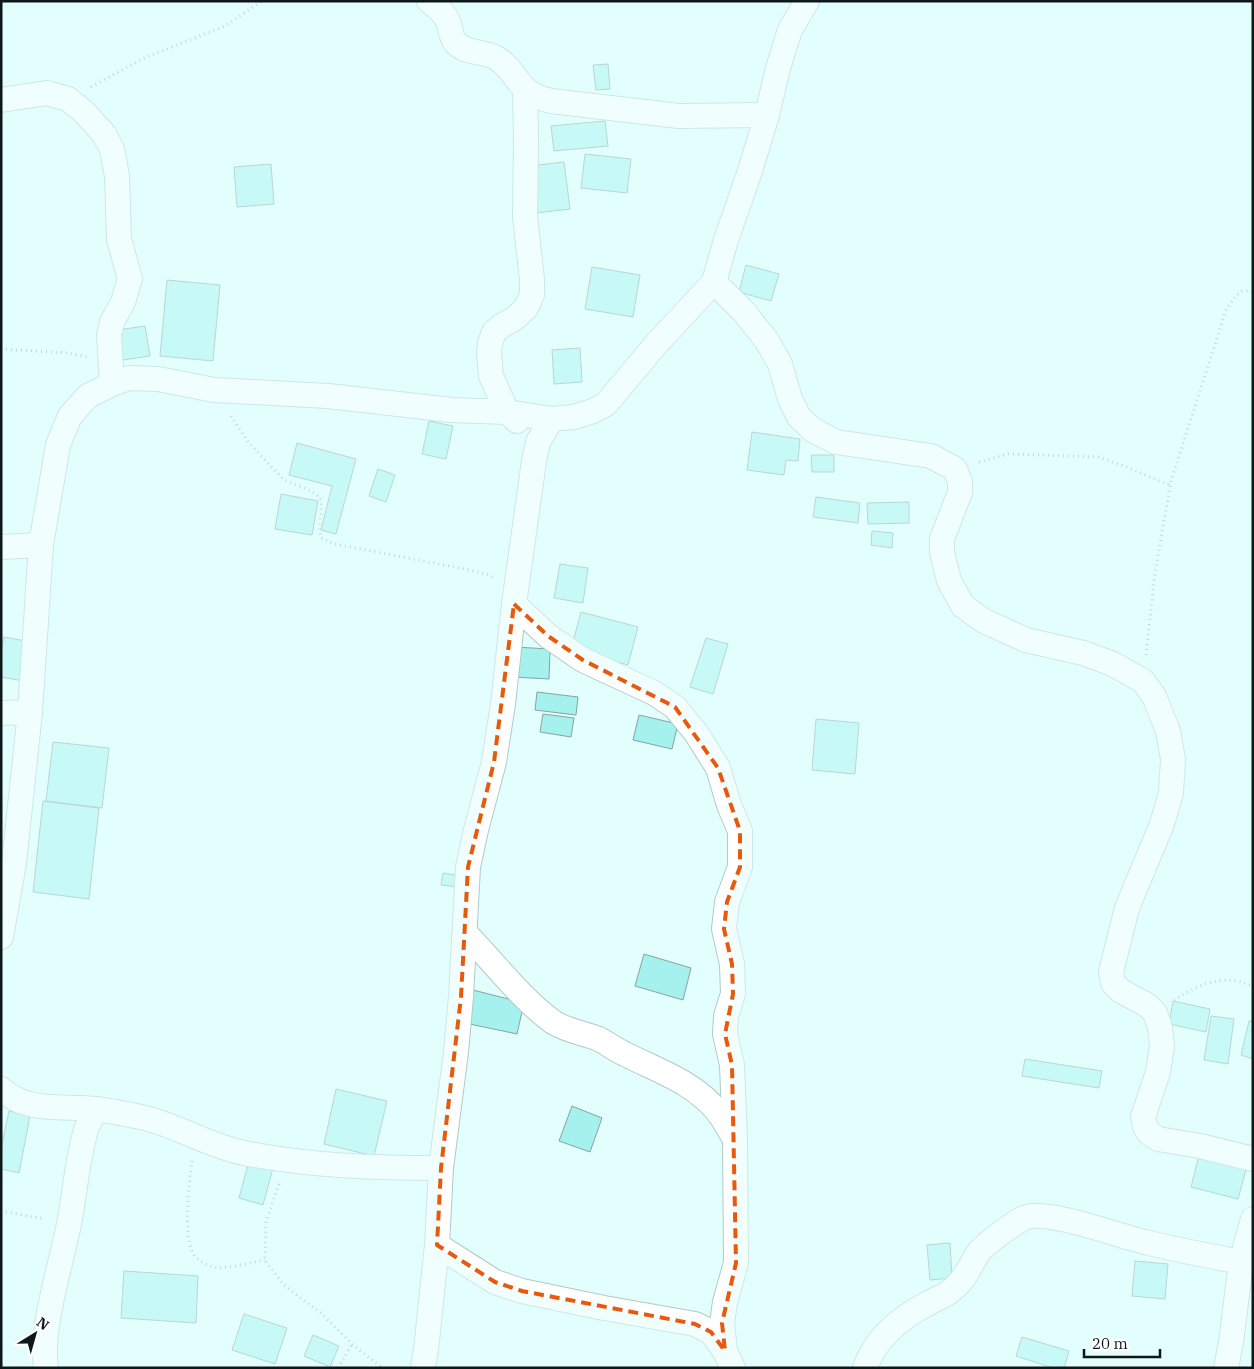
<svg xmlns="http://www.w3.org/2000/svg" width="1254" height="1369" font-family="'IBM Plex Serif',serif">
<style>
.building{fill:#a4f1ee;stroke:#88a3a1}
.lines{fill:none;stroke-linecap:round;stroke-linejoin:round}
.street-casing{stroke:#afcbc9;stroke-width:26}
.path{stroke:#95aaa9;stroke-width:3;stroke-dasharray:1 4;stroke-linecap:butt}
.street{stroke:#fff;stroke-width:24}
.marked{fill:none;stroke:#e8590c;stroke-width:4;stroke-dasharray:10 6;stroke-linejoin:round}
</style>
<rect width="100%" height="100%" fill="#e3fffd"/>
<g class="building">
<path d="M608 64 610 89 596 90 593 65Z"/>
<path d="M605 121 608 146 554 151 551 126Z"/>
<path d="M585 154 631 159 627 193 581 188Z"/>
<path d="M564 162 570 209 536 213 529 166Z"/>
<path d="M271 164 274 204 237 207 234 167Z"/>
<path d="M746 265 779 274 771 301 739 292Z"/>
<path d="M592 267 640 275 633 317 585 309Z"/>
<path d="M167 280 220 285 213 361 160 356Z"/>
<path d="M145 326 150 356 116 361 111 331Z"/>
<path d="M580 348 582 382 554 384 552 350Z"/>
<path d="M429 421 453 426 446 459 422 454Z"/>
<path d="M752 432 800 439 798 461 786 460 784 475 747 470Z"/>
<path d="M297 443 356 459 336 534 321 530 332 486 289 475Z"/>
<path d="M811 455H834V472H812Z"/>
<path d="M378 469 395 475 386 502 369 496Z"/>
<path d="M281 494 318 501 312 535 275 529Z"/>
<path d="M816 497 860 503 858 523 813 517Z"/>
<path d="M909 502V523L868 524 867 503Z"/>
<path d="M872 531 893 533 892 548 871 545Z"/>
<path d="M560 564 588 568 583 603 554 598Z"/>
<path d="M581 612 638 627 628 665 571 649Z"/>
<path d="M4 637 31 642 24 681 1 677V651Z"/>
<path d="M706 638 728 644 713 694 690 687Z"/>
<path d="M514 647 550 649 549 679 513 677Z"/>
<path d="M537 692 578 697 576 715 535 710Z"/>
<path d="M543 714 574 718 571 737 540 732Z"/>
<path d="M639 715 678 724 672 749 633 740Z"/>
<path d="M816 719 859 723 855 774 812 770Z"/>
<path d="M53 742 109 748 102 808 46 801Z"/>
<path d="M43 801 99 808 89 899 33 892Z"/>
<path d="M443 873 460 876 458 887 441 885Z"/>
<path d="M644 954 691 968 683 1000 635 986Z"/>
<path d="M473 990 524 1003 517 1034 465 1023Z"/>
<path d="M1173 1001 1210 1009 1206 1032 1169 1024Z"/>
<path d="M1211 1016 1234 1019 1228 1064 1204 1060Z"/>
<path d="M1249 1021H1253V1059L1241 1055Z"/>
<path d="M1025 1059 1102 1071 1099 1088 1022 1076Z"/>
<path d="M336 1089 387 1101 374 1156 324 1144Z"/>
<path d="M572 1106 602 1118 590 1152 559 1141Z"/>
<path d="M9 1111 30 1116 19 1173 1 1169V1149Z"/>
<path d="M1199 1155 1247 1166 1238 1199 1191 1187Z"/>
<path d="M249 1161 273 1168 263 1205 239 1198Z"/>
<path d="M950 1243 952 1278 930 1280 927 1245Z"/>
<path d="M1135 1261 1168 1264 1165 1299 1132 1296Z"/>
<path d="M124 1271 198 1276 196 1323 121 1318Z"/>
<path d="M244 1314 287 1328 275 1364 232 1350Z"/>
<path d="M313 1335 339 1346 330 1367 304 1356Z"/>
<path d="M1022 1337 1069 1351 1064 1368H1053L1016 1356Z"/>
</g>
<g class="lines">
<defs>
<g id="street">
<path d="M429 1C438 8 445 13 449 24 451 30 451 37 455 42 466 55 485 50 498 59 521 75 515 93 551 101L679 116 767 115"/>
<path d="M1 100 47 93 68 99 84 112 104 134 112 149 117 176 119 239 130 279 123 302 112 322 109 335 112 384"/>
<path d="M714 282 744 312 767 341 780 364 790 399 799 417 813 430 836 442 931 456 955 469 960 482V492L942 539V552L949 581 963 606 984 621 1026 640 1083 653 1113 664 1143 681 1154 696 1168 731 1173 759 1171 793 1162 824 1127 908 1111 972 1113 983 1121 991 1147 1005 1155 1013 1160 1027 1162 1046 1158 1072 1143 1117 1145 1127 1149 1133 1158 1139 1200 1146 1253 1159"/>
<path d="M517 421 507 412 491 376 489 354 490 343 494 332 501 326 514 319 526 308 532 295V280L525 216 526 141 525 90"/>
<path d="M1 547 41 545"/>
<path d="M514 604 548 636 583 660 654 693 675 707 696 733 718 768 729 805 740 831V867L727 902 724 929 732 964 733 994 726 1016 725 1034 732 1065 735 1139 736 1263 725 1302 722 1323 725 1351"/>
<path d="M1 713 30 712"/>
<path d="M465 933C494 962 519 997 553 1022 567 1031 584 1033 599 1039 608 1044 616 1050 625 1054 658 1071 694 1082 718 1112 724 1120 729 1129 734 1138"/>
<path d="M1 937 14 863 30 712 41 545 58 445 70 416 88 396 112 384 129 378 158 379 214 390 328 396 451 410 507 412 552 419 574 417 593 411 606 404 658 342 714 282 726 240 749 174 767 115 778 68 790 30 807 1"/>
<path d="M1 1089C5 1092 9 1096 14 1098 37 1111 70 1106 96 1109 111 1111 126 1114 141 1117 177 1125 209 1146 244 1153 309 1166 375 1168 441 1168"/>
<path d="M437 1245 495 1282 522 1291 604 1308 695 1324 711 1332 725 1351 733 1368"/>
<path d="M46 1368C40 1328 61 1265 69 1224 75 1193 77 1160 86 1130 88 1123 93 1116 96 1109"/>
<path d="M423 1368 426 1350 437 1245 441 1168 456 1052 461 997 468 867 476 830 494 762 503 704 514 604 534 461 538 442 552 419"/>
<path d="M865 1368C875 1339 900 1318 927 1304 935 1299 946 1296 953 1289 966 1279 970 1265 979 1252 984 1245 1015 1222 1024 1218 1046 1208 1118 1236 1145 1242 1177 1250 1209 1256 1241 1262"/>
<path d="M1226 1368 1231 1343 1241 1262 1253 1219"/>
</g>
</defs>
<use href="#street" class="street-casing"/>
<g class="path">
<path d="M91 87 142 59 225 26 262 1"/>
<path d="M1 349 69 353 87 357"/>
<path d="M231 416 248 442 284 480 311 491 320 497C324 512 317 523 321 538L335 544 465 569 490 575 494 578"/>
<path d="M979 462 1008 454 1098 457 1124 466 1162 482 1168 484 1171 482"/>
<path d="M1146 655 1155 573 1171 481 1226 310 1234 298 1242 291H1253"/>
<path d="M1174 1000C1200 984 1222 973 1253 986"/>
<path d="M192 1161C189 1182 183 1234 193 1253 197 1261 210 1267 219 1268 232 1268 251 1262 265 1260"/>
<path d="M279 1184 266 1222 265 1260 284 1285 322 1314 352 1344 382 1368"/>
<path d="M1 1211 45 1219"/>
<path d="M338 1368 352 1344"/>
</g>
<use href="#street" class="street"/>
</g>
<path d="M0 0H1254V1369H0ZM514 604 548 636 583 660 675 707 718 768 740 831V867L727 902 724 929 732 964 733 994 725 1034 732 1065 736 1263 722 1323 725 1351 711 1332 695 1324 522 1291 495 1282 437 1245 441 1168 461 997 468 867 494 762Z" fill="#e3fffd" fill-opacity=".55" fill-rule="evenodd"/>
<path class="marked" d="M514 604 548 636 583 660 675 707 718 768 740 831V867L727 902 724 929 732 964 733 994 725 1034 732 1065 736 1263 722 1323 725 1351 711 1332 695 1324 522 1291 495 1282 437 1245 441 1168 461 997 468 867 494 762Z"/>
<rect width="1254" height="1369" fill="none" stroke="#0e1818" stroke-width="5"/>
<g transform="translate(35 1334) rotate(37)" stroke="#ffffff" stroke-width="4" paint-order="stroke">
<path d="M0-4L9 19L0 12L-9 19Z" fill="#0e1818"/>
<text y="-8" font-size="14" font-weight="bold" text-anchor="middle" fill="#0e1818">N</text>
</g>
<path d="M1084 1349v8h76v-8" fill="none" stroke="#0e1818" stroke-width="2.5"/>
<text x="1092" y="1349" font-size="15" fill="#0e1818" stroke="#ffffff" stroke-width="4" paint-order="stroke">20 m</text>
</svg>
